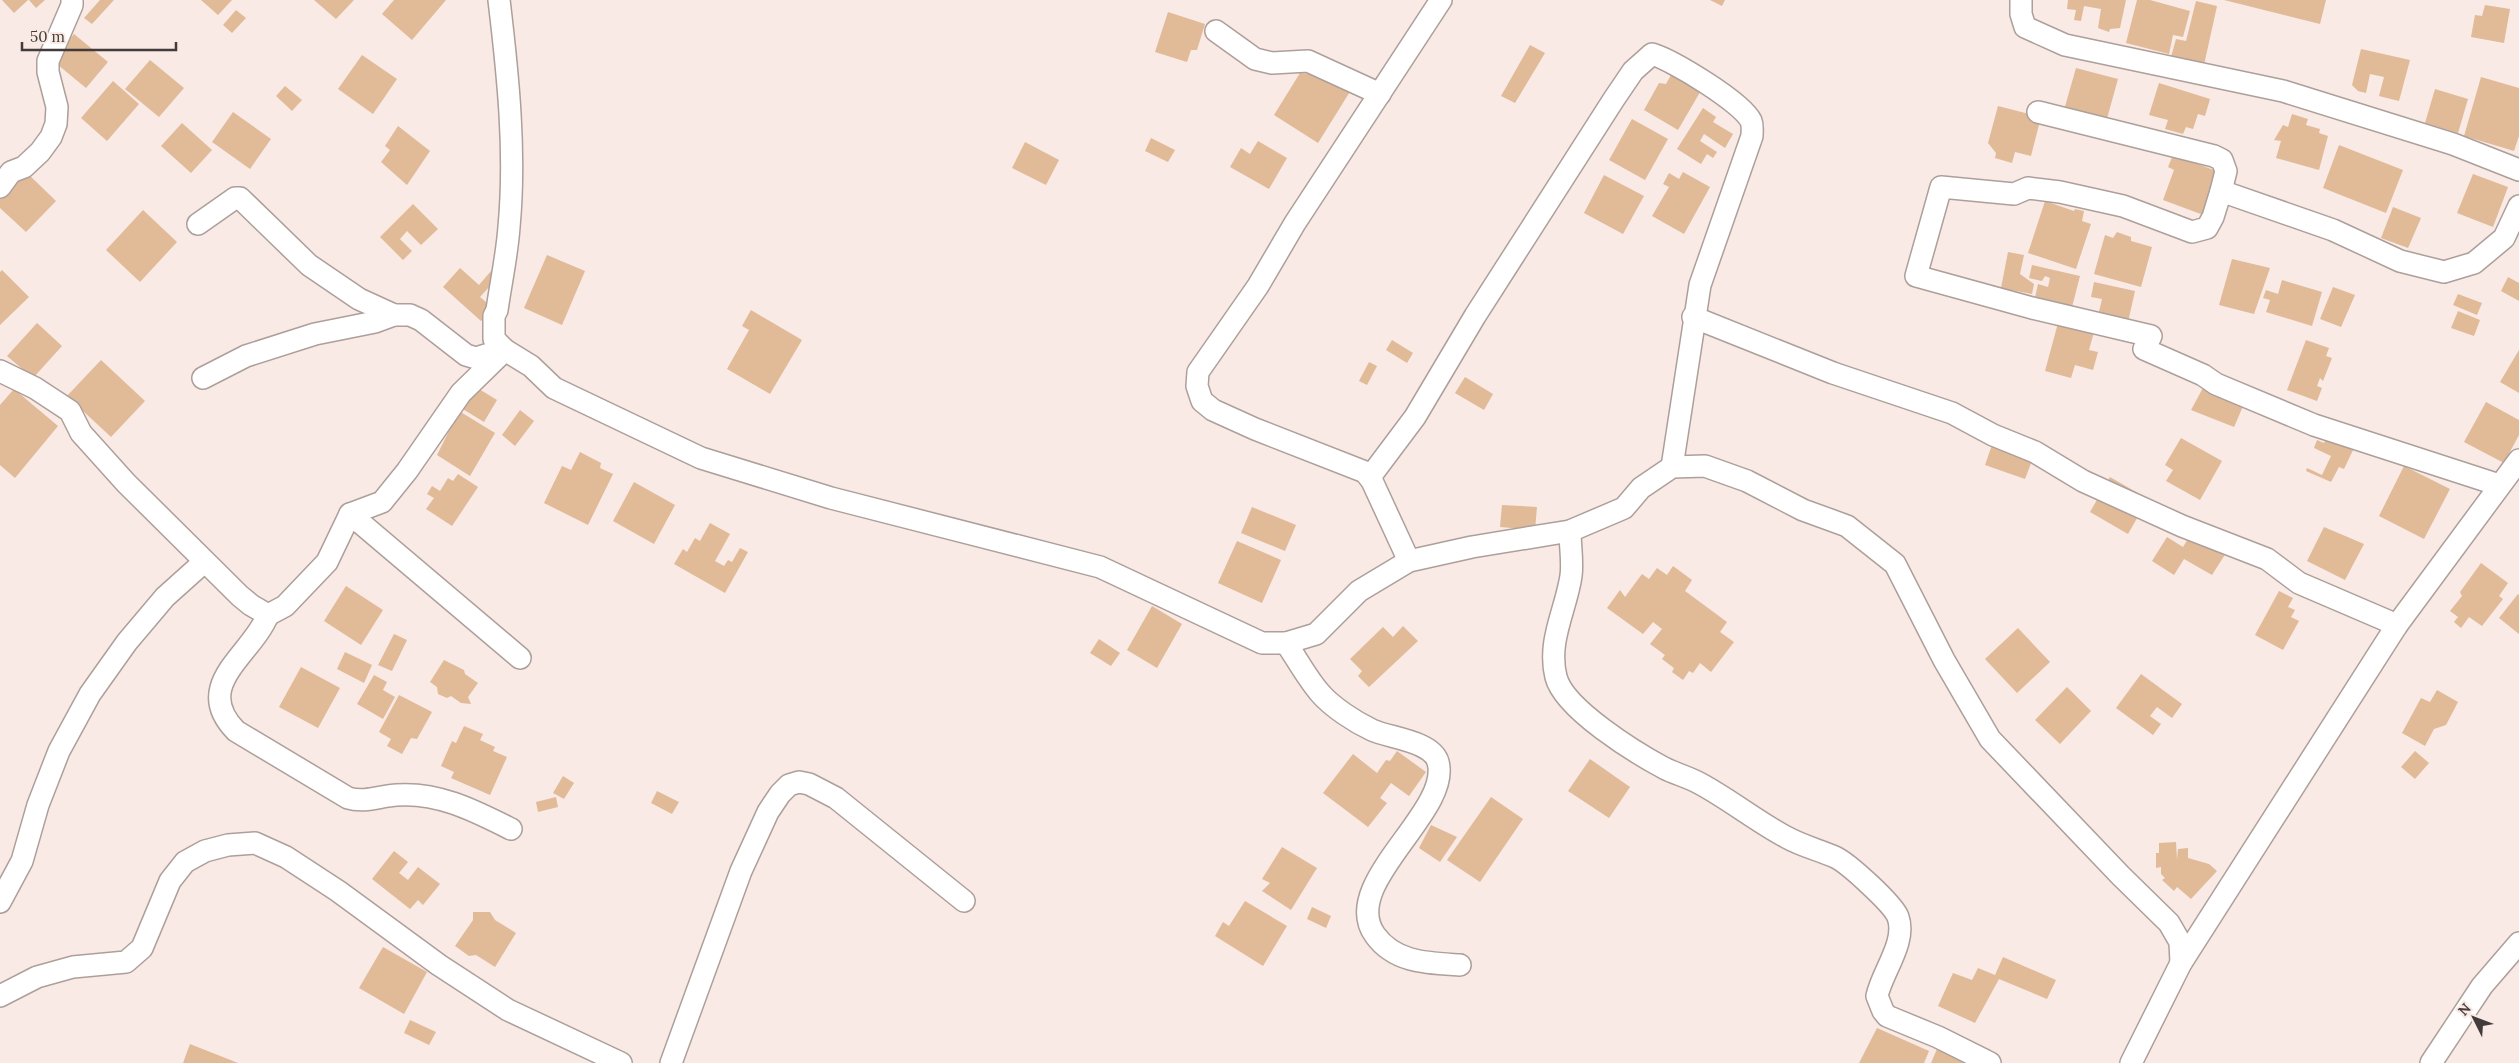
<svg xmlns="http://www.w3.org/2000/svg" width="2519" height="1063" font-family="Lora,serif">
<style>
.building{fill:#e1ba98}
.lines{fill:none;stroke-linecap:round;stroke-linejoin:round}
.minor-casing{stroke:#ad9f9a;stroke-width:24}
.minor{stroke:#fff;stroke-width:21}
</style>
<rect width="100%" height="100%" fill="#f9eae5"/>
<g class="building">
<path d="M2 0H28L14 13Z"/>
<path d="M29 0H45L36 8Z"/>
<path d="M100 0H114L92 24 84 18Z"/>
<path d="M201 0H232L218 15Z"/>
<path d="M314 0H354L336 19Z"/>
<path d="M394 0H446L412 40 382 14Z"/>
<path d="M1710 0H1725L1722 6Z"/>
<path d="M2068 0H2126L2120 28 2110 29 2109 32 2098 28 2101 9 2084 6 2081 21 2074 20 2076 10 2067 9Z"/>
<path d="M2137 0H2150L2190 11 2183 37 2173 35 2169 54 2126 43Z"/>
<path d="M2224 0H2326L2320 24Z"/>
<path d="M2196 1 2217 6 2204 65 2171 57 2176 39 2186 41Z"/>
<path d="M2485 5 2510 9 2504 43 2471 37 2475 15 2482 16Z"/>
<path d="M236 10 246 18 232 33 223 25Z"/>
<path d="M1168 12 1205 24 1197 50H1191L1187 62 1155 52Z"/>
<path d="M74 34 108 62 86 88 52 60Z"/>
<path d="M1530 45 1545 53 1515 103 1501 96Z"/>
<path d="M2361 49 2410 60 2399 101 2379 96 2384 77 2370 74 2366 93 2358 91 2352 85Z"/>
<path d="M362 55 397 79 373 114 338 89Z"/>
<path d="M150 60 184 88 159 117 125 89Z"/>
<path d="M1681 67 1703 87 1678 130 1644 110 1659 83 1666 84 1671 75 1675 77Z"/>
<path d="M2076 68 2118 79 2106 122 2064 110Z"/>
<path d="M1300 73 1326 75 1351 90 1318 143 1274 115Z"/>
<path d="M2481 77 2519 88V136L2514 151 2464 136Z"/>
<path d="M113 81 139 104 107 141 81 118Z"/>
<path d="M2159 83 2210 99 2205 116 2198 114 2193 129 2186 127 2183 134 2165 129 2168 120 2149 115Z"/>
<path d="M285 86 302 100 292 111 276 96Z"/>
<path d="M2435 89 2468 99 2458 133 2425 123Z"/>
<path d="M1998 106 2041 117 2031 156 2015 152 2012 163 1995 158 1996 153 1988 143Z"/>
<path d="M1703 108 1716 117 1713 122 1733 134 1725 148 1704 134 1700 141 1717 152 1713 158 1707 154 1701 164 1677 149Z"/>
<path d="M233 112 271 139 250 169 212 142Z"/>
<path d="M2292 114 2308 119 2306 125 2320 129 2319 133 2328 136 2319 170 2276 158 2281 141 2274 140 2283 125 2288 127Z"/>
<path d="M1632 119 1668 139 1645 180 1609 160Z"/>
<path d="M182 123 212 150 191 173 161 146Z"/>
<path d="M398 126 430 151 407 185 381 162 390 150 385 146Z"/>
<path d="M1151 138 1175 150 1168 162 1145 151Z"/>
<path d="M1258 141 1287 158 1269 189 1230 167 1241 148 1250 154Z"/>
<path d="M1025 142 1059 160 1046 185 1012 168Z"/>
<path d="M2339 145 2403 170 2386 213 2323 188Z"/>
<path d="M2173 155 2222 173 2206 216 2163 200 2174 170 2168 167Z"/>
<path d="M26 172 56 201 26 232 0 208V199Z"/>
<path d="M1683 172 1710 187 1684 234 1652 216 1669 187 1663 184 1669 173 1679 179Z"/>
<path d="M2473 174 2508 187 2493 227 2457 213Z"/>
<path d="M1604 175 1644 196 1623 234 1584 213Z"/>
<path d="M2045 201 2074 211 2075 209 2084 211 2082 221 2091 224 2076 269 2028 253Z"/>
<path d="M413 204 438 229 421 245 407 231 400 239 412 251 403 260 380 237Z"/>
<path d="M2393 207 2421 218 2408 248 2381 238Z"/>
<path d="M143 210 177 242 140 282 106 250Z"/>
<path d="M2117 232 2131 237V241L2152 247 2141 287 2094 274 2105 235 2113 238Z"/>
<path d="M2008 252 2024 255 2020 274 2034 284 2032 294 2001 288Z"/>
<path d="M547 255 585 271 562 325 524 308Z"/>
<path d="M2232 259 2270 268 2254 314 2219 305Z"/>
<path d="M2032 265 2080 276 2071 311 2034 302 2038 284 2048 287 2050 278 2045 276 2042 281 2029 278Z"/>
<path d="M460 268 479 285 491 271 498 277 480 297 493 308 481 321 443 287Z"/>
<path d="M2 270 29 297 0 325V272Z"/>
<path d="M2508 277 2519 283V301L2501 291Z"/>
<path d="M2282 280 2322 292 2312 326 2266 312 2270 300 2263 298 2266 290 2278 294Z"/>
<path d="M2094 282 2135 291 2128 322 2098 316 2102 299 2091 297Z"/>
<path d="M2333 287 2355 295 2341 327 2320 319Z"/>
<path d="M2458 294 2482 303 2477 315 2453 305Z"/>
<path d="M751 310 802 340 770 394 727 369 749 330 742 326Z"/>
<path d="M2458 311 2480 320 2474 336 2451 328Z"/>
<path d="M37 323 62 346 33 378 7 356Z"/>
<path d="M2058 323 2094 332 2089 350 2098 352 2093 370 2075 365 2071 378 2045 371Z"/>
<path d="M1392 340 1413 353 1407 363 1386 350Z"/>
<path d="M2306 340 2329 348 2326 356 2332 358 2323 381 2320 378 2317 386 2322 388 2317 401 2287 390Z"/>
<path d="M2519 350V393L2500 382Z"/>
<path d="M101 360 145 401 111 437 67 396Z"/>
<path d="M1369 362 1377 366 1367 385 1359 381Z"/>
<path d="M1465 377 1493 394 1484 410 1455 393Z"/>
<path d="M474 386 497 400 484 422 461 408Z"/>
<path d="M2204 386 2244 404 2234 427 2191 410Z"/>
<path d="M14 389 58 426 15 478 0 465V405Z"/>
<path d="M2486 402 2519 420V435L2504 463 2464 442Z"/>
<path d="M520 410 534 421 515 446 502 435Z"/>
<path d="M459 411 495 433 470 476 437 455Z"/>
<path d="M2329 432 2354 448 2344 469 2339 467 2331 482 2306 471 2307 468 2322 475 2331 456 2314 448 2317 440 2324 443Z"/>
<path d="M2181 438 2222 461 2200 500 2166 481 2173 470 2165 465Z"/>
<path d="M1994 439 2035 453 2025 479 1985 465Z"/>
<path d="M580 452 601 463 600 468 613 474 588 525 544 503 562 466 571 470Z"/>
<path d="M2404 466 2450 489 2424 539 2379 516Z"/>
<path d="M458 474 478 487 452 526 426 509 434 498 427 494 432 486 440 491 448 478 453 481Z"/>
<path d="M2110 477 2148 499 2128 534 2090 512Z"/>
<path d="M634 482 675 505 654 544 613 521Z"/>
<path d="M1502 505 1537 507 1535 530 1500 527Z"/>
<path d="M1252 507 1296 525 1285 551 1241 533Z"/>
<path d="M2199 521 2233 542 2212 575 2184 559 2174 575 2152 561 2167 537 2183 547Z"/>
<path d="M710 523 730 534 715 561 724 566 728 560 732 562 740 548 748 552 725 593 674 564 683 549 687 552 695 538 700 541Z"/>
<path d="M2324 527 2364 544 2345 580 2307 561Z"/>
<path d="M1237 541 1281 560 1262 603 1218 583Z"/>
<path d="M2481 563 2508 583 2499 596 2503 599 2482 626 2469 617 2461 628 2454 622 2458 617 2450 611 2462 596 2460 592Z"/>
<path d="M1673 566 1692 580 1685 591 1727 622 1720 632 1734 642 1711 672 1700 663 1693 673 1689 671 1683 680 1672 672 1674 668 1662 659 1665 655 1650 644 1662 629 1653 622 1643 634 1607 608 1620 590 1625 597 1642 574 1649 579 1657 568 1667 575Z"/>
<path d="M346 586 383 610 361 645 324 621Z"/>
<path d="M2279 591 2293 598 2288 607 2295 610 2291 617 2299 621 2283 650 2255 635Z"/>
<path d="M2518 594 2519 595V634L2499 618Z"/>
<path d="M1152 606 1182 624 1157 668 1127 650Z"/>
<path d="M1403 626 1418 641 1369 687 1358 676 1362 671 1350 659 1383 627 1393 637Z"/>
<path d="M2018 628 2050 662 2017 693 1985 659Z"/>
<path d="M394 634 407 640 392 671 378 665Z"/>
<path d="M1099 639 1120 653 1111 666 1090 653Z"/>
<path d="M345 652 372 665 364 683 337 669Z"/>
<path d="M444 660 464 670 465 674 478 683 468 697 471 704 461 703 451 696 447 698 438 694 437 687 430 682Z"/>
<path d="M301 667 340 688 318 728 279 707Z"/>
<path d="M2141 674 2182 704 2172 718 2157 707 2150 716 2161 724 2153 735 2116 708Z"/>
<path d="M374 675 387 682 383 690 395 697 383 719 357 704Z"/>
<path d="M2067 687 2091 711 2060 744 2035 720Z"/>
<path d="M2437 690 2458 702 2446 725 2434 729 2425 746 2402 733 2421 698 2430 702Z"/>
<path d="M399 695 432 712 417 739 411 738 402 754 387 746 391 739 379 732Z"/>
<path d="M464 726 483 734 480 740 495 747 493 751 507 757 490 795 451 778 454 772 441 766 452 741 456 743Z"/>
<path d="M1397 751 1426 772 1409 796 1391 783 1380 798 1387 803 1368 827 1323 793 1353 754 1377 773 1386 760 1390 761Z"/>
<path d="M2415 751 2429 763 2415 779 2401 767Z"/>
<path d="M1590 759 1630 787 1609 818 1568 791Z"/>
<path d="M563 776 574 783 564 799 553 793Z"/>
<path d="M657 791 679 802 672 814 651 803Z"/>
<path d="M556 797 558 807 538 812 536 802Z"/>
<path d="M1491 797 1523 819 1480 882 1447 860Z"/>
<path d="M1431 825 1457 837 1440 862 1419 848Z"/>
<path d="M2176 842 2177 860 2178 849 2188 848V858L2209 864 2217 871 2191 899 2177 887 2174 891 2162 880 2165 878 2161 874V867L2156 868V853H2159V843Z"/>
<path d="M1282 847 1317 868 1291 910 1262 891 1270 883 1262 879Z"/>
<path d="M394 851 408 862 399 873 408 880 418 867 440 884 423 905 418 900 410 909 372 879Z"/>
<path d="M1245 901 1287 926 1263 966 1215 936 1223 922 1229 926Z"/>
<path d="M1312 907 1331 916 1326 928 1307 919Z"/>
<path d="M473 912H490L495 920 516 933 495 967 476 955 469 956 455 946 473 920Z"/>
<path d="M383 947 427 972 404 1014 359 988Z"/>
<path d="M2003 957 2056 980 2047 999 1999 979 1975 1023 1938 1006 1953 973 1972 980 1978 968 1995 975Z"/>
<path d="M410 1020 436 1032 429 1045 404 1033Z"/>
<path d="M1877 1028 1929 1051 1924 1063H1859Z"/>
<path d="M1946 1028 1991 1050 1983 1063H1931Z"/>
<path d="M190 1044 238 1063H183Z"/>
</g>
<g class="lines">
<defs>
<g id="minor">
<path d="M499 0C508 75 516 152 509 227 507 255 501 282 497 310L494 316V339L505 350 531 366 554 388 701 458 831 498 1100 567 1262 643H1286L1316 634 1359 591 1409 561 1472 547 1570 531 1624 508 1641 488 1672 467 1705 466 1747 481 1803 510 1847 526 1895 564 1944 660 1990 739 2121 876 2169 923 2180 942 2181 963"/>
<path d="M2021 0V14L2025 27 2065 45 2283 91 2453 144 2519 170"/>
<path d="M1216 31 1255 59 1272 63 1308 61 1380 94"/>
<path d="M2038 112 2214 156 2222 160 2226 171 2221 191"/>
<path d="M0 187 11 172 24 167 40 152 51 137 56 124 57 107 48 72V61L72 5V0"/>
<path d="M198 224 235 198H240L309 265 359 299 394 315"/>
<path d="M1693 317 1833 373 1952 413 1993 435 2035 452 2083 481 2182 526 2267 559 2299 583 2397 625"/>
<path d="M0 371 35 388 70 411 81 433 126 483 240 596 251 605 268 615 285 606 327 562 350 514 382 502 407 471 461 393 505 350"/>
<path d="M203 378 246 356 315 334 375 322 394 315H410L421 320 466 355 476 358 502 350"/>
<path d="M1370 477 1415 417 1475 316 1614 99 1633 71 1652 54C1672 60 1742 102 1751 121 1753 126 1752 131 1752 136L1700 285 1672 467"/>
<path d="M2499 485 2314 425 2216 384 2203 375 2144 349 2151 336 2032 308 1916 276 1941 187 2014 194 2028 188 2060 192 2123 206 2192 232 2207 228 2213 217 2221 191 2333 230 2400 261 2444 272 2474 263 2504 238 2519 206"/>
<path d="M350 514 520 658"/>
<path d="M1570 531C1570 546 1573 562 1571 576 1566 610 1547 641 1556 677 1564 709 1636 753 1664 768 1676 774 1688 777 1699 783 1729 799 1756 821 1786 837 1802 846 1819 850 1835 857 1848 863 1893 904 1898 917 1907 942 1882 972 1877 996L1883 1011 1887 1016 1938 1037 1990 1063"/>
<path d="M1409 561 1372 481 1365 472 1255 429 1213 410 1202 401 1197 386 1198 372 1258 286 1295 223 1441 0"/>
<path d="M268 615C251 656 191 685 236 731L348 798C365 803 380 796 397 795 439 792 475 811 511 829"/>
<path d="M1286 643C1297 659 1307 678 1320 693 1332 707 1355 722 1372 730 1389 738 1432 741 1438 762 1452 812 1338 884 1375 935 1395 963 1428 963 1460 965"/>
<path d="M0 902 22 861 38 805 59 751 90 694 127 642 165 597 204 562"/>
<path d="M0 996 37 977 73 967 126 962 142 948 170 881 185 862 205 851 228 845 255 843 286 857 338 891 439 965 508 1010 621 1063"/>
<path d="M671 1063 741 871 768 812 780 794 789 785 799 782 809 784 836 798 964 901"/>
<path d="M2131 1063 2181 963 2397 625 2519 460"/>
<path d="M2431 1063 2482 986 2519 943"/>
</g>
</defs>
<use href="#minor" class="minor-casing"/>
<use href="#minor" class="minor"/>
</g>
<g transform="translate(2474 1018) rotate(312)" stroke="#f9eae5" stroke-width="4" paint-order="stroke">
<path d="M0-4L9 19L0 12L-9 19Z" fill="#413b39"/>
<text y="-8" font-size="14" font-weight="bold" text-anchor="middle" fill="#413b39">N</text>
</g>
<path d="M22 42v8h154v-8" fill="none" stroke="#413b39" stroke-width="2.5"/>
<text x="30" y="42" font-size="15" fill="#413b39" stroke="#f9eae5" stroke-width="4" paint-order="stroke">50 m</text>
</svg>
